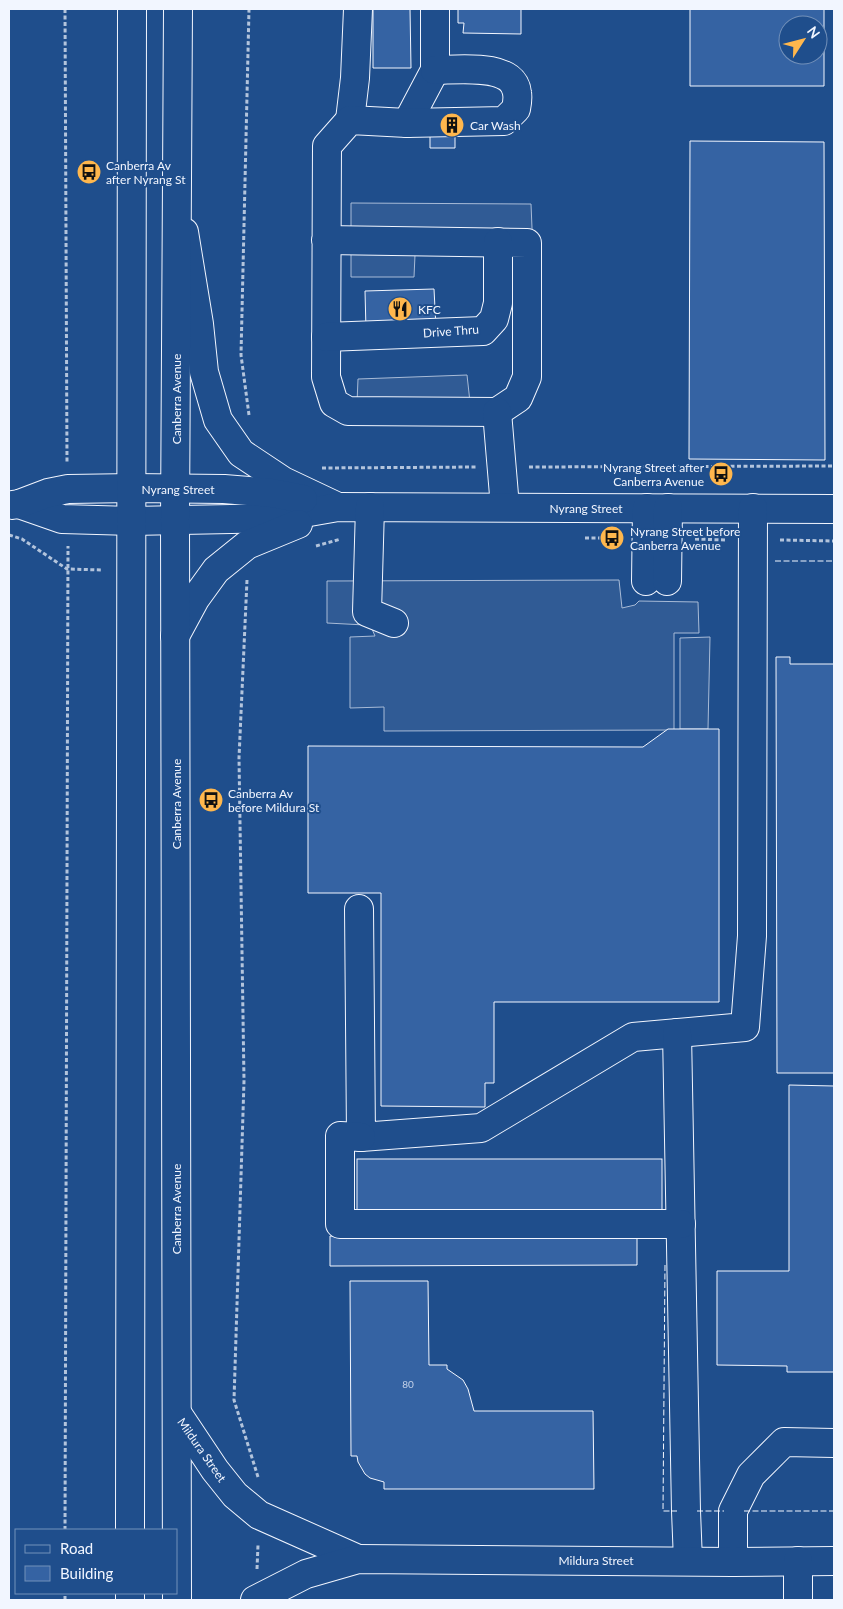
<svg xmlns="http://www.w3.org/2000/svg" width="843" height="1609" font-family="Lato,sans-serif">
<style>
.built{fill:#305b95;stroke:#a8bbd7}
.building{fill:#3563a3;stroke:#f2f6ff;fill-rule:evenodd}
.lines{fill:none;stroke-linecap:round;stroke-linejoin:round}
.minor-casing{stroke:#f2f6ff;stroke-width:30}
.highway-casing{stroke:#f2f6ff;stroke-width:30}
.path{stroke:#b3c4dc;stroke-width:3;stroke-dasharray:4 2.5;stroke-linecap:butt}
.minor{stroke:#1f4e8c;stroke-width:28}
.highway{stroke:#1f4e8c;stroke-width:28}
.fence{stroke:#f2f6ff;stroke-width:1;stroke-dasharray:6 2.5;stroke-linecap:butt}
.labels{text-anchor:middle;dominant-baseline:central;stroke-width:4;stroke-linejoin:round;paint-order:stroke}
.number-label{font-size:10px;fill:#c3d1e8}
.poi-label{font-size:12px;fill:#f2f6ff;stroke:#1f4e8c;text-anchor:start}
.street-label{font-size:12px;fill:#f2f6ff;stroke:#1f4e8c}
</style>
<rect width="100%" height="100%" fill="#1f4e8c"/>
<g class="built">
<path d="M351 203 531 204 533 252 415 255 414 277H351Z"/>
<path d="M467 375 470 402 357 403 358 379Z"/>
<path d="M619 580 622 608 635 605 639 601 698 602 699 633H674V730L384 731V707L350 708V637L375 636 372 629 365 625 327 623V581Z"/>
<path d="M710 637 708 729H680V638Z"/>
</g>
<g class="building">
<path d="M373 9H410L411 68H373Z"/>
<path d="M458 9H521V34L463 33 464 23H458Z"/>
<path d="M690 9H824V86H690ZM788 25H818V55H788Z"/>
<path d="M473 114V135L455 136V148H430V115Z"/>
<path d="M690 141 824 142 825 460 689 459Z"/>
<path d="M434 289 436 328 366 330 365 291Z"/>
<path d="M776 657H790V664H834V1073H777Z"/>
<path d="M668 729H719V1002H494V1083H485V1107L381 1106V893H308V746L643 747Z"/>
<path d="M789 1085 834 1086V1372H787V1366L717 1365V1271H789Z"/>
<rect x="357" y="1159" width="305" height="52"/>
<path d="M330 1236H637V1265L330 1266Z"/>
<path d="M350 1281H428L429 1365H447V1369L463 1380 468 1389 474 1411H593L594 1489H384V1482L370 1478 365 1474 358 1462 357 1456H351Z"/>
</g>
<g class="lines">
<defs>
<g id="minor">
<path d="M350 120 355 78 358 9"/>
<path d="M407 123 435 70V9"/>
<path d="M184 232 199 324 204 372 218 420 241 453 283 481 338 507"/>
<path d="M326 240 527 243V377L518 398 497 412 348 411 334 403 326 377 327 146 350 120 407 123 504 121 516 109C517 104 518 98 517 93 514 62 457 70 435 70"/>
<path d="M326 337 483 331 494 319 498 303V242"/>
<path d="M497 412 505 507"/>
<path d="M19 504 62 519 132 521 275 518 338 507 834 509"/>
<path d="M12 505 19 504 48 493 68 489 132 488 224 489 272 493 303 499"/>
<path d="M370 507 367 612 394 623"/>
<path d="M646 581 647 508"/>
<path d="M667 581 668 508"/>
<path d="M175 636 195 599 216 570 247 545 298 524"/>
<path d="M359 909 361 1137 481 1128 633 1037 745 1027 752 936 753 508"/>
<path d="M677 1033 686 1511 688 1561"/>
<path d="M361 1137 340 1136V1224H681"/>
<path d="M177 1413 215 1470 235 1495 259 1515 358 1559"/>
<path d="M733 1562V1511L751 1475 784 1442 834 1443"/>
<path d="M255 1600 306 1574 358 1559 733 1562 834 1561"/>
<path d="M798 1600V1561"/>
</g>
<g id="highway">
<path d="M130 1530 132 9"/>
<path d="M130 1600V1593"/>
<path d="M177 1600 175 520 178 9"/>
</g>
</defs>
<use href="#minor" class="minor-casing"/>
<use href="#highway" class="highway-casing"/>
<g class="path">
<path d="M65 9 67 462"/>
<path d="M249 415 241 355 249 9"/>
<path d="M529 467 834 466"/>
<path d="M322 468 476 467"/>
<path d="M9 535 22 539 67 569 103 570"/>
<path d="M585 538H621"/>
<path d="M695 539 726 540"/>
<path d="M780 540 834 541"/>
<path d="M316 546 341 539"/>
<path d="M247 580 239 758 244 1081 234 1400 258 1477"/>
<path d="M65 1530 68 546"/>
<path d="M257 1569 258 1545"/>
<path d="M65 1600V1593"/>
</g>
<use href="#minor" class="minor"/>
<use href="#highway" class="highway"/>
<g class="fence">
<path d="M775 561H834"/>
<path d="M665 1265 663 1511H677"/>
<path d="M697 1511H724"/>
<path d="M744 1511H834"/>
</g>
</g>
<defs>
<symbol id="building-disc" viewBox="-11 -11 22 22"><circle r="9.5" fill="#ffb74d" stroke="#1f4e8c"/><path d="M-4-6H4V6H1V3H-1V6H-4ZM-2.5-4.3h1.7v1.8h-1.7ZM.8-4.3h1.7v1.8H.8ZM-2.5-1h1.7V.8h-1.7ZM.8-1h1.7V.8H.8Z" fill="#111"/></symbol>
<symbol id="bus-disc" viewBox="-11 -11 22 22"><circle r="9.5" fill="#ffb74d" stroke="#1f4e8c"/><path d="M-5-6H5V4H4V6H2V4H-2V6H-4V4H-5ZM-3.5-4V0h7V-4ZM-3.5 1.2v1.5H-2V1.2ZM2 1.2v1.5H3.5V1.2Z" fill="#111"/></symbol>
<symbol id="restaurant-disc" viewBox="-11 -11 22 22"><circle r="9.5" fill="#ffb74d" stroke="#1f4e8c"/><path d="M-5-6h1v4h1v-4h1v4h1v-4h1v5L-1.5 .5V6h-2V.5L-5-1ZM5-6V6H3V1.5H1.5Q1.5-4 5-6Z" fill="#111"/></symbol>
</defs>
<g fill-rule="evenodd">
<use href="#building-disc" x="438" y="111" width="28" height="28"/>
<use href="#bus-disc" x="75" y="158" width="28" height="28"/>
<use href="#restaurant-disc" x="386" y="295" width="28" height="28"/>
<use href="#bus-disc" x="707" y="460" width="28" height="28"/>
<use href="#bus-disc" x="598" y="524" width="28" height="28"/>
<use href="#bus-disc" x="197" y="786" width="28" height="28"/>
</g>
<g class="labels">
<g class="number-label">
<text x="408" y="1384">80</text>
</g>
<g class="poi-label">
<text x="470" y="125">Car Wash</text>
<text x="106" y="165">Canberra Av<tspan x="106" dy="14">after Nyrang St</tspan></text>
<text x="418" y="309">KFC</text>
<text x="704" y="467" text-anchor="end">Nyrang Street after<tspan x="704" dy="14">Canberra Avenue</tspan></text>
<text x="630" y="531">Nyrang Street before<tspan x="630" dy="14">Canberra Avenue</tspan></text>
<text x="228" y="793">Canberra Av<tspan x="228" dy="14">before Mildura St</tspan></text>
</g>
<g class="street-label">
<text transform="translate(451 331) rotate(-4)">Drive Thru</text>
<text transform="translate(176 399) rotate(-90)">Canberra Avenue</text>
<text x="178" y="489">Nyrang Street</text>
<text x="586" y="508">Nyrang Street</text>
<text transform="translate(176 804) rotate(-90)">Canberra Avenue</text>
<text transform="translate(176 1209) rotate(-90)">Canberra Avenue</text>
<text transform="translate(202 1450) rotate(55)">Mildura Street</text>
<text x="596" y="1560">Mildura Street</text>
</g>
</g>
<rect width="843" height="1609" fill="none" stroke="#f2f6ff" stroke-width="20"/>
<rect x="15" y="1529" width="162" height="65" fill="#1f4e8c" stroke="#7391ba"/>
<rect x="25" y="1545" width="25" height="8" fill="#1f4e8c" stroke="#7391ba"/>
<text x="60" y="1554" font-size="15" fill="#f2f6ff">Road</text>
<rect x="25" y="1566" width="25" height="15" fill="#3563a3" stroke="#7391ba"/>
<text x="60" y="1579" font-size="15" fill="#f2f6ff">Building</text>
<g transform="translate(803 40) rotate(54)"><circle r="24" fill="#1f4e8c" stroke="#7391ba"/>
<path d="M0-4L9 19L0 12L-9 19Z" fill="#ffb74d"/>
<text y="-8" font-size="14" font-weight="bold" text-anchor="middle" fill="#f2f6ff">N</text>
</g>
</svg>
